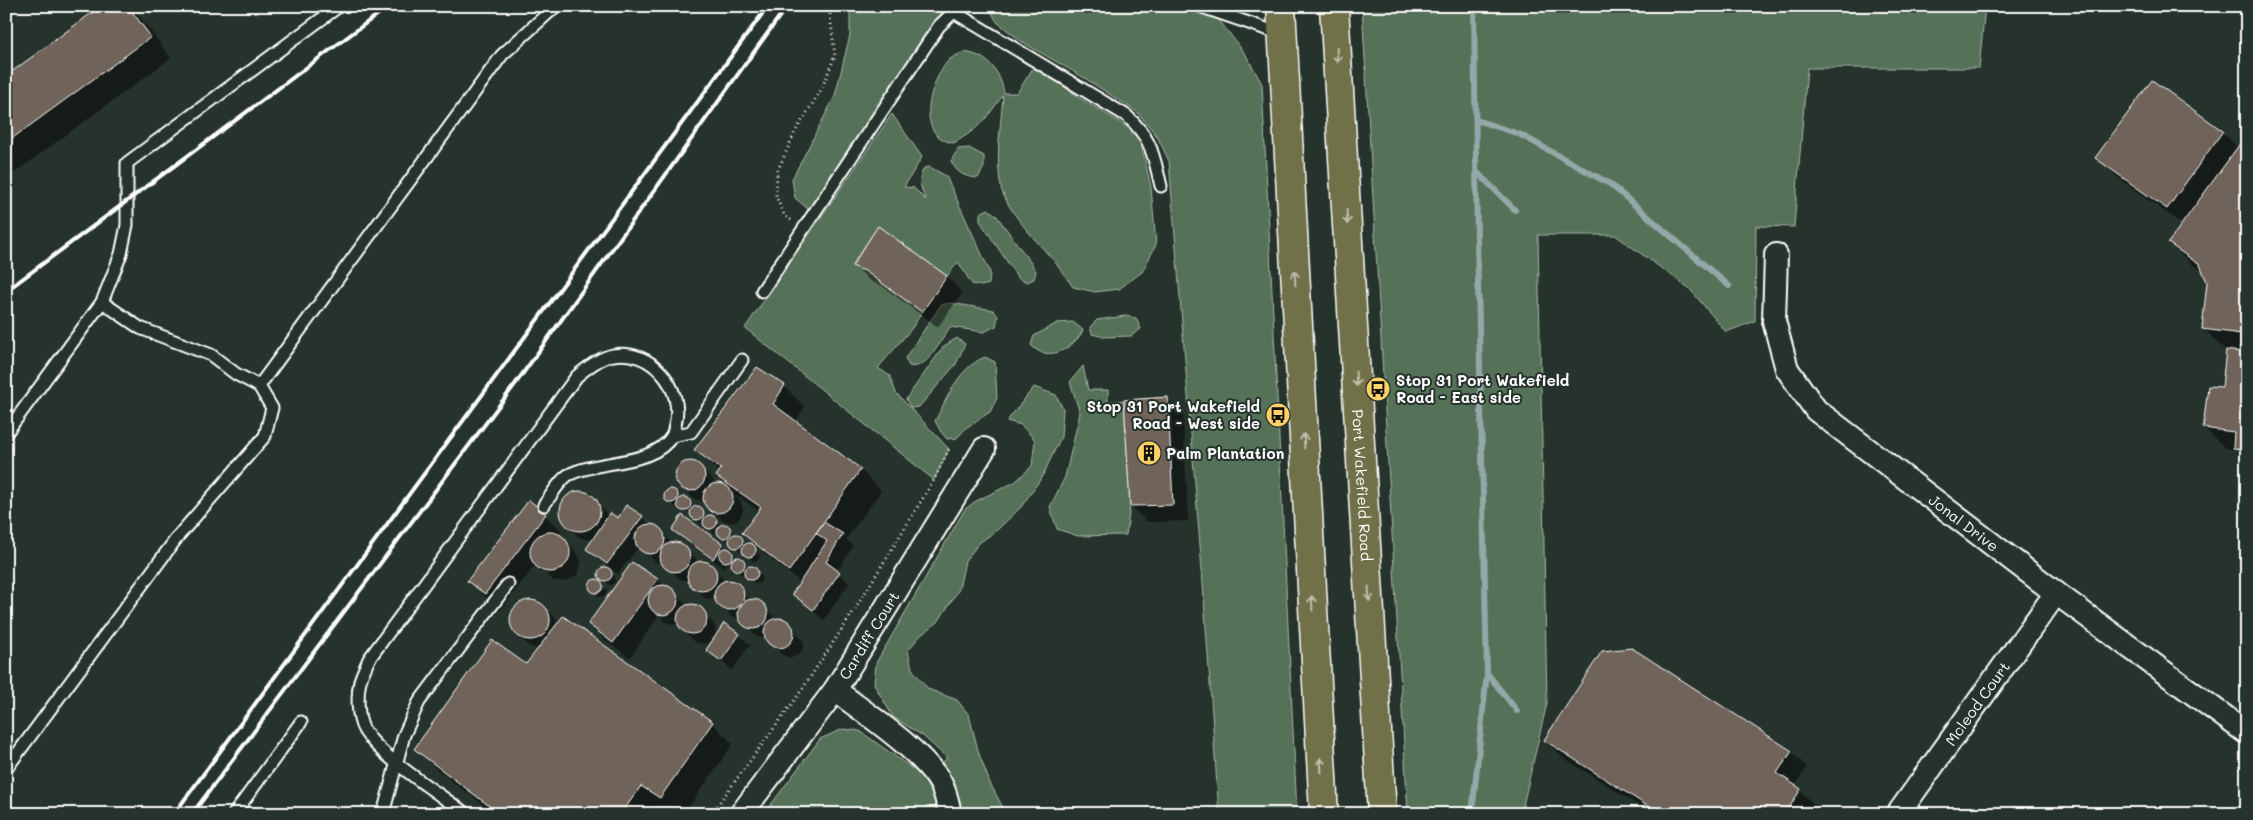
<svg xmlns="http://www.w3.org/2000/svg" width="2253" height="820" font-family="Mali,sans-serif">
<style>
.green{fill:#557158;stroke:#aab8ac}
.shadow{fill:#0007}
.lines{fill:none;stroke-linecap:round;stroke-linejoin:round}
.stream{stroke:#93a9a9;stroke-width:6}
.building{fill:#6f645a;stroke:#fff}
.lane-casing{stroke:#fff;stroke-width:15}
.street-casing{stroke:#fff;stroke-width:26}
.highway-casing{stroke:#fff;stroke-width:31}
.path{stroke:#fff;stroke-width:3;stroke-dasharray:1 4;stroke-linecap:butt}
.lane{stroke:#26332d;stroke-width:11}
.street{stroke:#26332d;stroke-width:22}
.highway{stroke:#70704a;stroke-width:28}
.rail{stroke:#fff;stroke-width:4}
.oneway{stroke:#bfbfae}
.labels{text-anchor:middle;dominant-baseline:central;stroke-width:4;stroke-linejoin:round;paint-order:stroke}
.poi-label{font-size:15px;font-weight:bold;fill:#fff;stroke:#26332d;text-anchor:start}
.street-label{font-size:15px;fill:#fff;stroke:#26332d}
</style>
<rect width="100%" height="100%" fill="#26332d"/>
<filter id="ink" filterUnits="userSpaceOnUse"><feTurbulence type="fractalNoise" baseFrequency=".02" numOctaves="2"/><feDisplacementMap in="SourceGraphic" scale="10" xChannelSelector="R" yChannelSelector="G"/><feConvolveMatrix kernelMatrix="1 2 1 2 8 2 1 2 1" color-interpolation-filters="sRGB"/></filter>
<g filter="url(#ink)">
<g class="green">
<path d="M850 6H960L939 26 814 214 795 198 792 179 835 96 850 35Z"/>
<path d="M988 6H1220L1212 11 1246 55 1262 84 1297 814H1219L1202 570 1169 161 1157 136 1137 112 1083 77 1022 42 997 22Z"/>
<path d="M1362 6H1985L1979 68H1807L1794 227 1756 226 1755 321 1726 332 1689 288 1615 235H1538L1547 703 1521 814H1408Z"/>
<path d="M964 52C988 55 1000 71 1004 93H1017L1035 65 1081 99 1126 126 1141 144 1151 187 1156 245 1142 272 1119 289 1095 292 1073 287C1067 279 1061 270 1055 262 1040 245 1005 209 1001 187 995 158 1001 124 1003 95 986 119 981 127 954 143 913 137 930 79 950 59 954 56 960 54 964 52Z"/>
<path d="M892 114 922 157 904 187 914 188 926 200C921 188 917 181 924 168L930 167 946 176 990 272 989 284 981 286 972 284 958 262 947 276 878 226 852 265 865 271 922 312 912 328 878 368 890 376 896 393 949 449 934 480 745 328Z"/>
<path d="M969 148 984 156V167L978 178C964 177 957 173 951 161L958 149Z"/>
<path d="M988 209 996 215 1031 263 1036 271 1034 279 1027 282 1018 278 980 221V213Z"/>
<path d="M950 303 993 310 998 316 996 326 984 332 950 327C941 340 927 371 909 366L905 358 941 305Z"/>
<path d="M1126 316 1136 318 1141 329 1131 336 1104 337 1092 334 1090 327 1097 320Z"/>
<path d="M1073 322 1083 330C1075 348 1047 364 1031 345L1034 336 1057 323Z"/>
<path d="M957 338 965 344 956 364 919 407 911 408 906 399 944 346Z"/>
<path d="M985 357 995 362 997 398 990 412 967 427 957 438 947 439 941 432 935 421C948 397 958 368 985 357Z"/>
<path d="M1083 366 1088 390H1108V402L1124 400 1130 506 1126 535 1078 536 1057 529 1050 507 1065 477 1080 413 1070 382Z"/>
<path d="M1034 387 1056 395 1063 409 1061 437 1042 477 1021 507 997 530 979 543 965 561 959 589 938 622 921 635 908 650 912 669 928 689 957 700 969 715 979 754 990 783 1002 806 1003 814H764L820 739 843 729 860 731 924 777 933 772 947 758 923 736 893 717 874 684 876 663 965 509 976 501 1015 482 1032 466 1035 440 1021 425 1007 421Z"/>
</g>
<g class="shadow">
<path d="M103 6H130L139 16 171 58 6 179V77Z"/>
<path d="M2152 81 2222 132 2238 148 2247 136V461L2236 450 2225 448 2204 428 2223 389 2228 350 2224 349 2203 328 2209 282 2205 273 2190 263 2170 243 2183 225 2118 178 2097 158Z"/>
<path d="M878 228 947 277 962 293 938 327 882 286 870 281 854 265Z"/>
<path d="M784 386 805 407 795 422 861 470 881 491 846 539 853 546 837 572 849 583 824 620 794 594 801 583 764 553 743 533 759 511 735 494 741 502 743 511 739 519 731 523 722 520 707 506 706 499 702 501 693 498 682 487 676 475 680 467 691 462 695 463 713 480 714 487 719 485 734 493 717 476 720 473 696 450Z"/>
<path d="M1167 398 1183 414 1188 521 1147 522 1131 506Z"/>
<path d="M674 492 682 500H687L696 508 701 510 708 518 715 519 721 527 728 528 734 537 740 538 747 545 753 546 760 555 758 560 753 561 744 551 740 552 737 549 730 541H726L718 533H714L706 523H699L692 515H689L690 514 679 507 674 506 666 496 667 493Z"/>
<path d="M585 493 595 500 609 517 618 519 642 517 650 525 662 532 673 544 684 546 699 563 703 562 711 565 726 582 729 581 740 588 752 602 762 604 777 620 788 623 804 642V646L800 654 791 658 782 655 767 639 757 637 741 619 732 617 716 600 705 598 690 581 679 579 663 561 657 563 639 546 618 574 598 559 588 548 593 541 579 537 568 526 561 515 563 502 572 494Z"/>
<path d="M545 515 561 530 557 535 561 536 572 547 580 558 581 563 577 575 567 581H554L536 564 501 609 484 596 468 580Z"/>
<path d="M673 530 722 545 737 559H739L762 576 760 583 755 584 746 574 742 575 739 572 733 565 727 564 724 568 684 540Z"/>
<path d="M606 568 615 577 614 584 609 585 600 577 599 573 602 569Z"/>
<path d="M657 580 675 593 686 604 687 607 692 606 703 612 714 624 717 636 739 635 750 645 732 670 708 650 714 640 704 644 695 642 680 627 679 623 675 625 666 622 659 615 630 658 605 640 589 624Z"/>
<path d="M593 581H597L607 590 605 596 599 597 591 589 590 586Z"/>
<path d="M528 601 541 604 557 620 558 624 563 618 712 723 733 744 684 814H675L662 806 656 814H495L436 769 416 748 526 666 539 650 529 646 514 630 511 617 517 606Z"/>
<path d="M1546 740 1791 752 1807 767 1795 786 1816 806 1811 814H1652L1561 756Z"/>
</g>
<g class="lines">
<g class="stream">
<path d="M1476 120 1519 134 1610 184 1729 286"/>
<path d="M1477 172 1515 210"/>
<path d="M1487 673 1517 711"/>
<path d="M1472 814 1487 673 1477 240 1474 6"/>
</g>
</g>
<g class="building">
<path d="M101 6H128L151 37 6 143V76Z"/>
<path d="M2152 80 2223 131 2167 209 2095 158Z"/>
<path d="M2247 134V450L2233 448 2234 432 2203 428 2208 386 2222 387 2226 350 2239 352 2242 334 2202 329 2207 282 2200 265 2168 243Z"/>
<path d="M878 226 947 276 922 312 865 271 852 266Z"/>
<path d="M757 367 785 385 773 404 861 469 789 571 742 533 761 507 716 476 721 469 694 450Z"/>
<path d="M1168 397 1173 505 1130 506 1124 400Z"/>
<circle cx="690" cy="476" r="15"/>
<circle cx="718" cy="498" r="15"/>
<circle cx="671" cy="496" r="7"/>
<circle cx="580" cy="511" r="20"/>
<circle cx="684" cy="504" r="7"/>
<path d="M529 500 546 514 485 594 467 581Z"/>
<path d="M626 505 643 516 607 564 586 549 610 513 618 518Z"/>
<circle cx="697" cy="513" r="7"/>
<path d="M682 515 723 544 713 559 672 530Z"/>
<circle cx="710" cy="522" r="7"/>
<path d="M824 522 843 534 826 562 840 572 813 610 792 594 827 541 816 533Z"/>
<circle cx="724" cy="531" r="7"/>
<circle cx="650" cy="539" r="15"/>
<circle cx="550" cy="552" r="20"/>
<circle cx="736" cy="541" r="7"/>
<circle cx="675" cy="557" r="15"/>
<circle cx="749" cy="550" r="7"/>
<circle cx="726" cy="555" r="7"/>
<circle cx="738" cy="564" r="7"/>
<circle cx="702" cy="576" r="15"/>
<path d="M632 562 658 579 613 643 588 624Z"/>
<circle cx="751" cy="573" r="7"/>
<circle cx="605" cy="574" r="7"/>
<circle cx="596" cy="586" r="7"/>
<circle cx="729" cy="595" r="15"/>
<circle cx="663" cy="600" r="15"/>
<circle cx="753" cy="614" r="15"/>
<circle cx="530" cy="620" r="20"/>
<circle cx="692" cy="619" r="15"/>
<path d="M563 616 713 722 660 798 641 786 621 814H500L414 749 492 640 526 664Z"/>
<circle cx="779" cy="633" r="15"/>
<path d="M724 623 740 634 721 661 706 650Z"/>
<path d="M1632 648 1792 751 1777 773 1801 789 1785 814H1660L1544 740 1602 651Z"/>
</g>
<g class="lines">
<defs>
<g id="lane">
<path d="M1199 6 1281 34"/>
<path d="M954 12 1127 116C1152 139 1153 154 1161 186"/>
<path d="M762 291 939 26 960 6"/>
<path d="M259 386 502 55 556 6"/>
<path d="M6 433 102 302 121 254 127 225V163L339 6"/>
<path d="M672 436 691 432 742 360"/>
<path d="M6 769 179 535 265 436 272 408 259 386 236 374 211 355 140 328 102 302"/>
<path d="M234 814 301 722"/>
<path d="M383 814 404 735 419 702 508 584"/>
<path d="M466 814C440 794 380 757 364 730 357 718 357 694 360 681 362 674 366 666 369 659L577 376C587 368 599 358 613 355 651 348 685 388 675 425 674 428 674 433 672 436 653 467 598 459 568 475 559 481 551 496 544 505"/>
</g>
<g id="street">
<path id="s1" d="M1776 255 1774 321 1787 369 1816 410 2056 593 2247 733"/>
<path d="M835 690C864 712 925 753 941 784 946 793 948 804 950 814"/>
<path id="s2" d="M741 814 835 690 984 449"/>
<path id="s3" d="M1898 814 2056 593"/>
</g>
<g id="highway">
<path d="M1281 6 1324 814"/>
<path id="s4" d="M1334 6 1382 814"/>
</g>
</defs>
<use href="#lane" class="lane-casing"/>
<use href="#street" class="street-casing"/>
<use href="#highway" class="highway-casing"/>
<g class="path">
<path d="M791 220 785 217 776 196 777 172 795 132 821 90 835 56 829 6"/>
<path d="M711 814 797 697 854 611 934 480 949 449"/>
</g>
<use href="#lane" class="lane"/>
<use href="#street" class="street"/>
<use href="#highway" class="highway"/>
<g class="rail">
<path d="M6 291 389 6"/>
<path d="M174 814 768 6"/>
<path d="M192 814 516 383 787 6"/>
</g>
</g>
<defs><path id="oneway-shaft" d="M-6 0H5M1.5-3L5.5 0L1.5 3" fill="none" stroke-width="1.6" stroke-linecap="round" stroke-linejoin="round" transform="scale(1.25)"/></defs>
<g class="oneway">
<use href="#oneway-shaft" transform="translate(1337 55) rotate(87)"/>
<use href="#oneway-shaft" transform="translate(1347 217) rotate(87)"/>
<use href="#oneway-shaft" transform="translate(1295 278) rotate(-93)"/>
<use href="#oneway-shaft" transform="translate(1356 379) rotate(87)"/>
<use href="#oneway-shaft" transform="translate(1304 441) rotate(-93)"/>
<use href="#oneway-shaft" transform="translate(1369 594) rotate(87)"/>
<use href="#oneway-shaft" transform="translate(1312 603) rotate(-93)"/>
<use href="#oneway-shaft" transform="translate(1321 765) rotate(-93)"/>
</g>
</g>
<defs>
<symbol id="bus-disc" viewBox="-11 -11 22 22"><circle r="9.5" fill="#ffd166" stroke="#26332d"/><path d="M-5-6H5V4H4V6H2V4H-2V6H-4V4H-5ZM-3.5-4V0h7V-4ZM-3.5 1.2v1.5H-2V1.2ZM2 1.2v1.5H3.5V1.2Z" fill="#111"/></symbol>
<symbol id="building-disc" viewBox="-11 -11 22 22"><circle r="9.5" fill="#ffd166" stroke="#26332d"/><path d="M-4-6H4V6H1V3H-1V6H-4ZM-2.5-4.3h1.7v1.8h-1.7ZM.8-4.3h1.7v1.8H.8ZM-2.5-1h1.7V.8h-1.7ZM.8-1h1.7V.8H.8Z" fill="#111"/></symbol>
</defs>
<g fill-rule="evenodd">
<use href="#bus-disc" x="1364" y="375" width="28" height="28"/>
<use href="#bus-disc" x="1264" y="401" width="28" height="28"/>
<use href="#building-disc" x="1135" y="439" width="28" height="28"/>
</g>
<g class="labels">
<g class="poi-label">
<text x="1396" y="380">Stop 31 Port Wakefield<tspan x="1396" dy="17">Road - East side</tspan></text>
<text x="1260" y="406" text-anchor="end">Stop 31 Port Wakefield<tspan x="1260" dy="17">Road - West side</tspan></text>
<text x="1166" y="453">Palm Plantation</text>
</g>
<g class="street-label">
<text stroke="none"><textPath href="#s4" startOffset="480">Port Wakefield Road</textPath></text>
<text stroke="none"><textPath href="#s1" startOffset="352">Jonal Drive</textPath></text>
<text stroke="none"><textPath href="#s2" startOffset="220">Cardiff Court</textPath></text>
<text stroke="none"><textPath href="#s3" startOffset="136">Mcleod Court</textPath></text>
</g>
</g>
<rect width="2253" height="820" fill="none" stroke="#26332d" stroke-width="25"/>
<rect x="12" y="12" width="2228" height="795" fill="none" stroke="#fff" stroke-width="2" filter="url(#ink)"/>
</svg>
